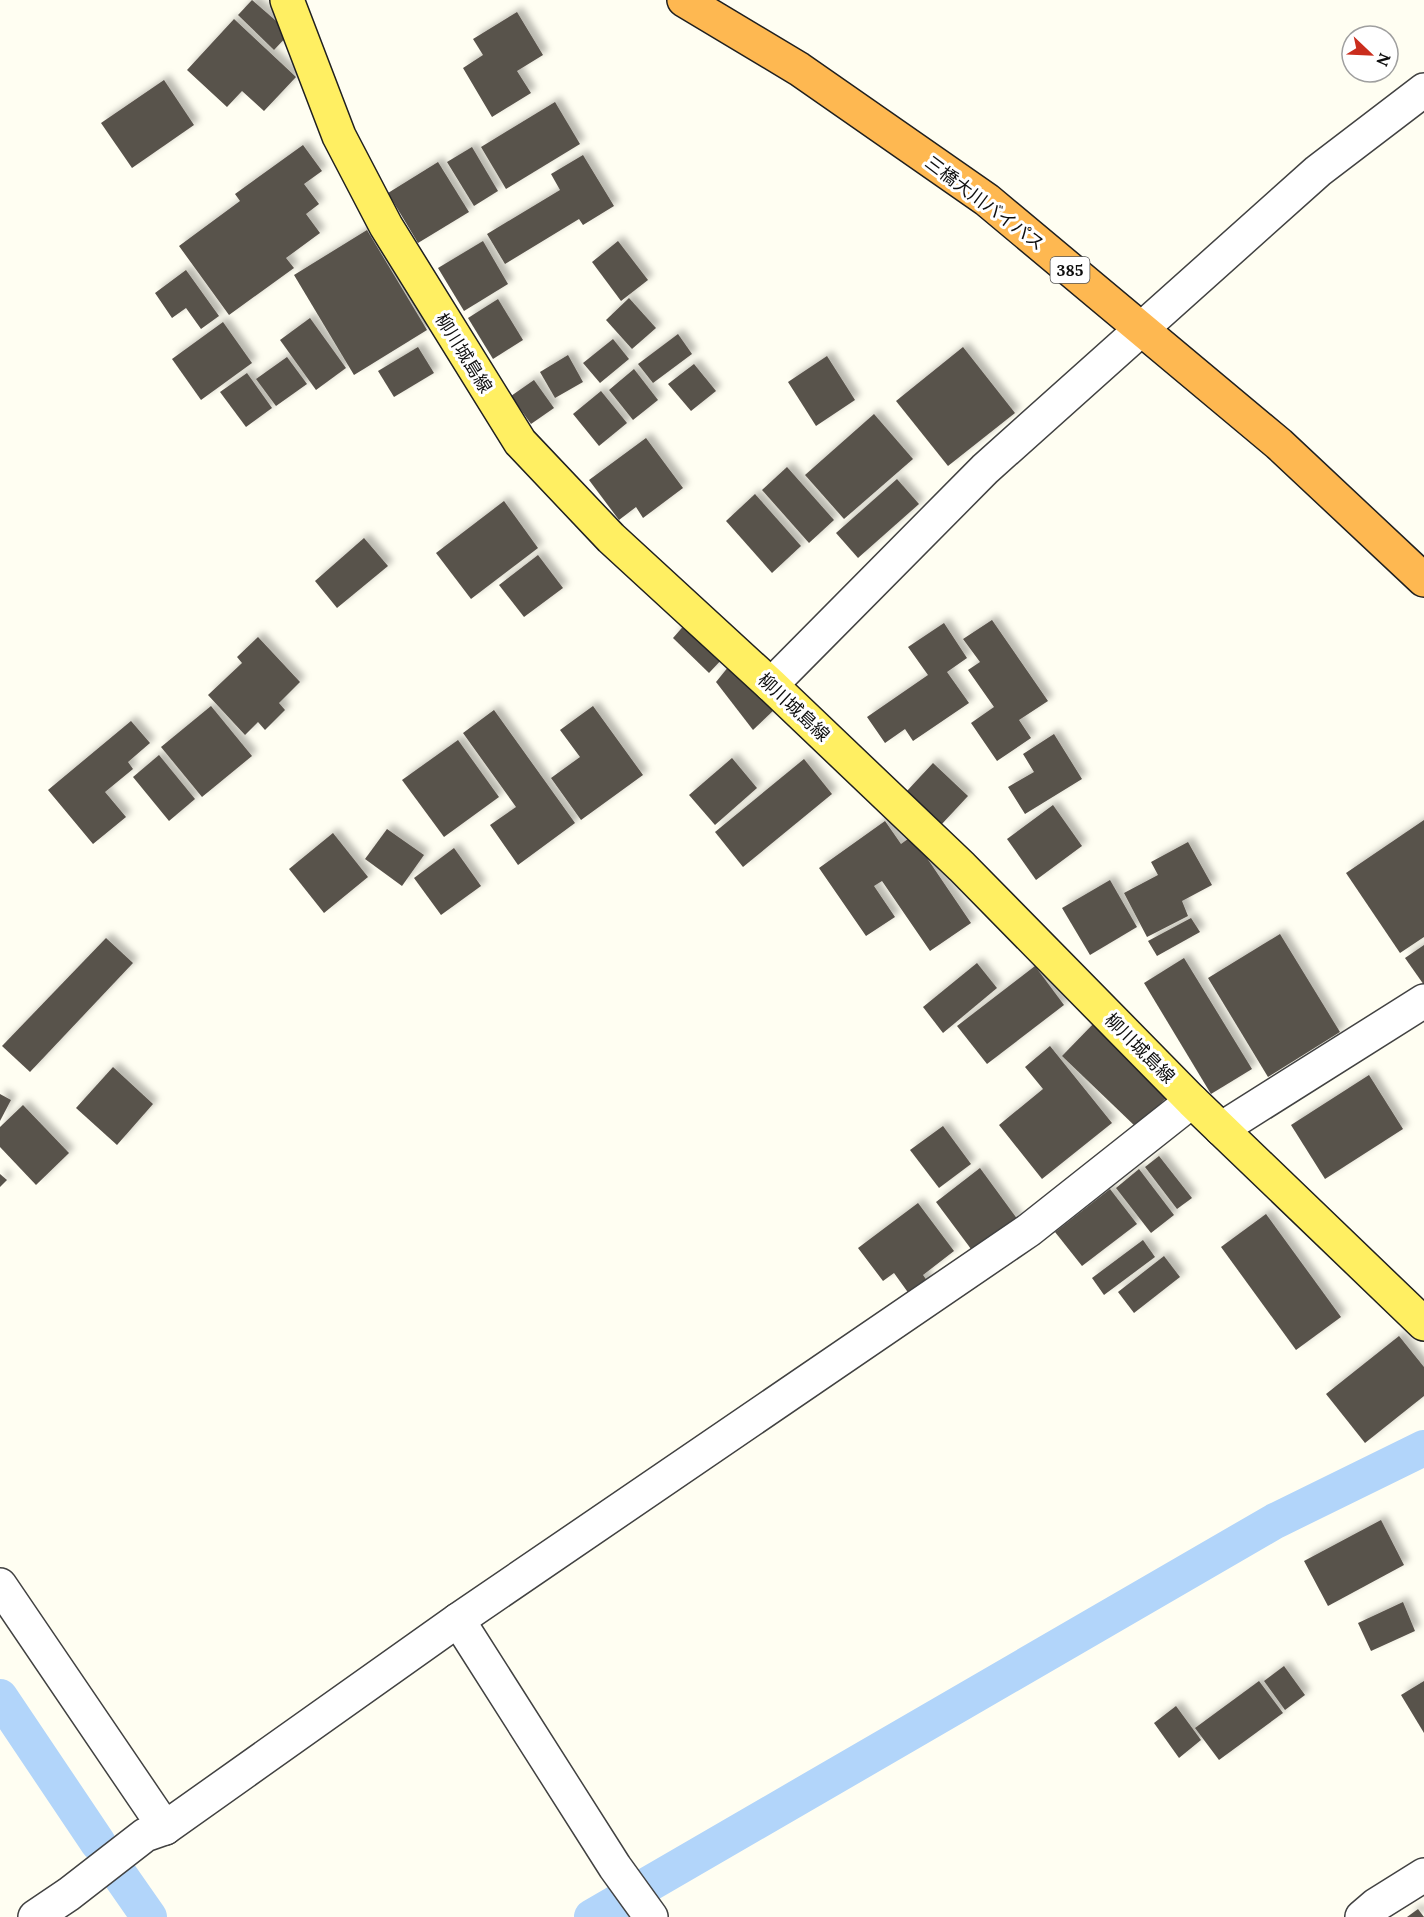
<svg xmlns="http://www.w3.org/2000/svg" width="1424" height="1917" font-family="Lora,'Noto Sans JP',serif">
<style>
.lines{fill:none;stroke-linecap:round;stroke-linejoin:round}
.canal{stroke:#b2d5fa;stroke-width:36}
.building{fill:#59524b;filter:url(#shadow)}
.minor-casing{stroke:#424242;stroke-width:36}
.major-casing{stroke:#202020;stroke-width:36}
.highway-casing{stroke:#202020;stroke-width:36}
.minor{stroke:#fff;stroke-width:33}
.major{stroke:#ffef62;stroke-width:33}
.highway{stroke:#feb851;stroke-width:33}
.labels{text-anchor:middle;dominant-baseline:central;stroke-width:6;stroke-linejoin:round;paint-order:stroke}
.shield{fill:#fff;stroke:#575757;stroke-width:1.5}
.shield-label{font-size:16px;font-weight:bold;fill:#0f0f0f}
.street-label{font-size:18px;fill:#0f0f0f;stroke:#fff}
</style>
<defs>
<filter id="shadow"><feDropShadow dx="5.5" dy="-5.5" stdDeviation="3" flood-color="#0004"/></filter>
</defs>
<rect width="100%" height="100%" fill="#fffef2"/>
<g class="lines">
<g class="canal">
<path d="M0 1697 98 1843"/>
<path d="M119 1874 149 1917"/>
<path d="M592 1917 1275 1521 1424 1448"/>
</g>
</g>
<g class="building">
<path d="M252 0 290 33 274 50 238 15Z"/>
<path d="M517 12 543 55 517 71 531 93 492 117 463 68 483 55 473 39Z"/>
<path d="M234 19 296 77 264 111 242 91 227 107 187 70Z"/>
<path d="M164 80 194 125 132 168 101 123Z"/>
<path d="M555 102 580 144 506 189 481 147Z"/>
<path d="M303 145 322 171 304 184 319 204 306 214 320 233 286 258 294 268 229 315 179 246 240 201 235 194Z"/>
<path d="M472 147 498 191 474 206 447 162Z"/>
<path d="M583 155 614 206 583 225 579 219 505 264 487 234 560 190 551 174Z"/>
<path d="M438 162 469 212 418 243 388 193Z"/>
<path d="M367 230 427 330 354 375 294 275Z"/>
<path d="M483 241 508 284 464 311 438 268Z"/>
<path d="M618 241 648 280 621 301 592 262Z"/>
<path d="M186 270 219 316 201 329 186 308 172 318 155 293Z"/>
<path d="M629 298 656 328 632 349 606 320Z"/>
<path d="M498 299 523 340 493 359 468 318Z"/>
<path d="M310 318 346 368 316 390 280 340Z"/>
<path d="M223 322 252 363 201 400 172 359Z"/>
<path d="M678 334 692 354 653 383 638 364Z"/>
<path d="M613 339 629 359 600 383 583 363Z"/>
<path d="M418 347 434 373 394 397 378 371Z"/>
<path d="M963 347 1015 413 948 466 896 401Z"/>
<path d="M568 355 583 382 555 398 540 372Z"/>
<path d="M827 356 855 400 816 426 788 382Z"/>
<path d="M287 357 307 384 276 406 256 379Z"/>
<path d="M694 364 716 391 691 411 668 384Z"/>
<path d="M634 369 658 400 633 420 609 390Z"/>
<path d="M247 373 272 408 246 427 220 392Z"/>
<path d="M534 380 554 408 531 424 511 396Z"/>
<path d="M601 391 627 423 599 446 573 414Z"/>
<path d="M874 414 913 459 844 519 805 475Z"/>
<path d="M646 438 683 488 643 518 636 507 619 520 589 480Z"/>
<path d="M787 467 834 520 809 543 762 490Z"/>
<path d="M897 479 919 504 858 558 836 533Z"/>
<path d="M755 494 801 546 772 573 726 521Z"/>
<path d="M504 501 538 548 471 599 436 553Z"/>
<path d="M364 538 388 566 337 608 315 581Z"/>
<path d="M538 555 563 588 524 617 499 585Z"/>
<path d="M992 620 1048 701 1019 720 1031 738 997 761 971 723 994 707 968 670 980 662 963 639Z"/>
<path d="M687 622 724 657 709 673 673 638Z"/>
<path d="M944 623 967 658 947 672 969 703 913 741 905 729 885 743 867 717 928 675 908 647Z"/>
<path d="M258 637 300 682 279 703 285 710 265 730 258 722 245 735 208 695 242 663 237 657Z"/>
<path d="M729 666 776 708 753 730 716 682Z"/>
<path d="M211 706 252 756 202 797 161 747Z"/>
<path d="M593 706 643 775 581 820 551 778 580 757 560 730Z"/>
<path d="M494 710 575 823 518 865 490 825 516 807 463 733Z"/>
<path d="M131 721 150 743 128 762 133 769 105 792 126 817 93 844 48 790Z"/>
<path d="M1054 734 1082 779 1025 814 1008 787 1034 772 1023 754Z"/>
<path d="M458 740 499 797 444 837 402 780Z"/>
<path d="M159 755 195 799 169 821 133 777Z"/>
<path d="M732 758 757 788 715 825 689 795Z"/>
<path d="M804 759 832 794 743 867 715 832Z"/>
<path d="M933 763 968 796 941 825 906 792Z"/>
<path d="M1053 805 1082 846 1036 880 1007 839Z"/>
<path d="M1424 820V937L1400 953 1346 873Z"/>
<path d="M885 821 901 844 912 836 971 923 930 951 882 881 874 886 895 917 866 936 819 868Z"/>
<path d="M387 829 424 855 402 886 365 859Z"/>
<path d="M333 833 368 877 324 913 289 869Z"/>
<path d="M1188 842 1212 885 1182 901 1188 916 1147 937 1124 893 1158 875 1151 862Z"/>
<path d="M454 848 481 886 441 915 414 878Z"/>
<path d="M1110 880 1137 927 1090 955 1062 908Z"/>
<path d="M1191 918 1200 932 1157 956 1148 941Z"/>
<path d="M1280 934 1340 1032 1268 1077 1208 978Z"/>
<path d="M106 938 133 963 30 1072 2 1046Z"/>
<path d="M1424 945V985L1405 958Z"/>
<path d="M1184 958 1252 1069 1211 1094 1144 983Z"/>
<path d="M977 963 997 988 943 1033 923 1007Z"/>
<path d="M1035 966 1064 1005 987 1064 957 1026Z"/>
<path d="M1097 1020 1172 1092 1137 1128 1062 1056Z"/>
<path d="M1050 1046 1112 1123 1042 1179 999 1125 1043 1089 1025 1067Z"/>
<path d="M113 1067 153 1104 117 1145 76 1108Z"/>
<path d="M1369 1075 1403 1129 1325 1179 1291 1125Z"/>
<path d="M0 1094 11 1100 0 1121Z"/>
<path d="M23 1105 69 1153 36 1185 0 1147V1127Z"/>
<path d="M943 1126 971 1164 939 1188 910 1150Z"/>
<path d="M1159 1156 1192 1198 1177 1209 1145 1167Z"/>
<path d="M980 1168 1018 1220 974 1253 936 1202Z"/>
<path d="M1139 1169 1174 1215 1151 1233 1116 1188Z"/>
<path d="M0 1174 7 1180 0 1187Z"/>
<path d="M1110 1189 1137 1224 1082 1266 1055 1232Z"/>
<path d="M918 1203 954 1251 923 1275 930 1285 912 1298 894 1273 883 1281 858 1248Z"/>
<path d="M1266 1214 1341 1317 1296 1350 1221 1247Z"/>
<path d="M1143 1240 1155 1257 1104 1295 1092 1278Z"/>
<path d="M1164 1256 1180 1277 1134 1313 1118 1292Z"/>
<path d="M1399 1336 1424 1367V1396L1365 1443 1326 1394Z"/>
<path d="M1381 1520 1404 1565 1328 1606 1304 1561Z"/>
<path d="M1403 1602 1415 1631 1371 1651 1358 1623Z"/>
<path d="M1284 1666 1305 1695 1285 1710 1264 1681Z"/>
<path d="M1259 1681 1283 1713 1219 1760 1195 1728Z"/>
<path d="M1424 1681V1733L1401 1695Z"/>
<path d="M1176 1706 1201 1740 1179 1758 1154 1723Z"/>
<path d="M1418 1909 1424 1917H1407Z"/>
</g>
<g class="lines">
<defs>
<g id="minor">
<path d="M771 685 985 469 1318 171 1424 90"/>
<path d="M1221 1129 1424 1001"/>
<path d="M0 1585 165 1828"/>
<path d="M458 1620 615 1867 651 1917"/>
<path d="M35 1917 69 1894 145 1835 165 1828 458 1620 1029 1230 1192 1101"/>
<path d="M1362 1917 1376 1905 1424 1875"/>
</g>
<path id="major" d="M287 0 339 136 386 226 520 442 611 538 771 685 962 867 1192 1101 1424 1324"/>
<path id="highway" d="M684 0 799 69 987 200 1279 444 1424 580"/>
</defs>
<use href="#minor" class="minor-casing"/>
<use href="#major" class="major-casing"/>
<use href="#highway" class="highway-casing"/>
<use href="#minor" class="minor"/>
<use href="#major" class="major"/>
<use href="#highway" class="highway"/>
</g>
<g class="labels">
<rect class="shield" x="1050.5" y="257" width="39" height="26" rx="4.5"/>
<g class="shield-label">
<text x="1070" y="270">385</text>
</g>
<g class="street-label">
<text transform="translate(985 203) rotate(37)">三橋大川バイパス</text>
<text transform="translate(464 353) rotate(58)">柳川城島線</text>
<text transform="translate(794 707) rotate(43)">柳川城島線</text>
<text transform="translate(1140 1048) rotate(45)">柳川城島線</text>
</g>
</g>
<g transform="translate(1370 54) rotate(113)"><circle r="28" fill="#ffffff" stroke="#9f9f9f" stroke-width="1.5"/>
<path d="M0-4.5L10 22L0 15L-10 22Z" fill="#ca2d1d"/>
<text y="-9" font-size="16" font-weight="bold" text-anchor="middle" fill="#0f0f0f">N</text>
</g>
</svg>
